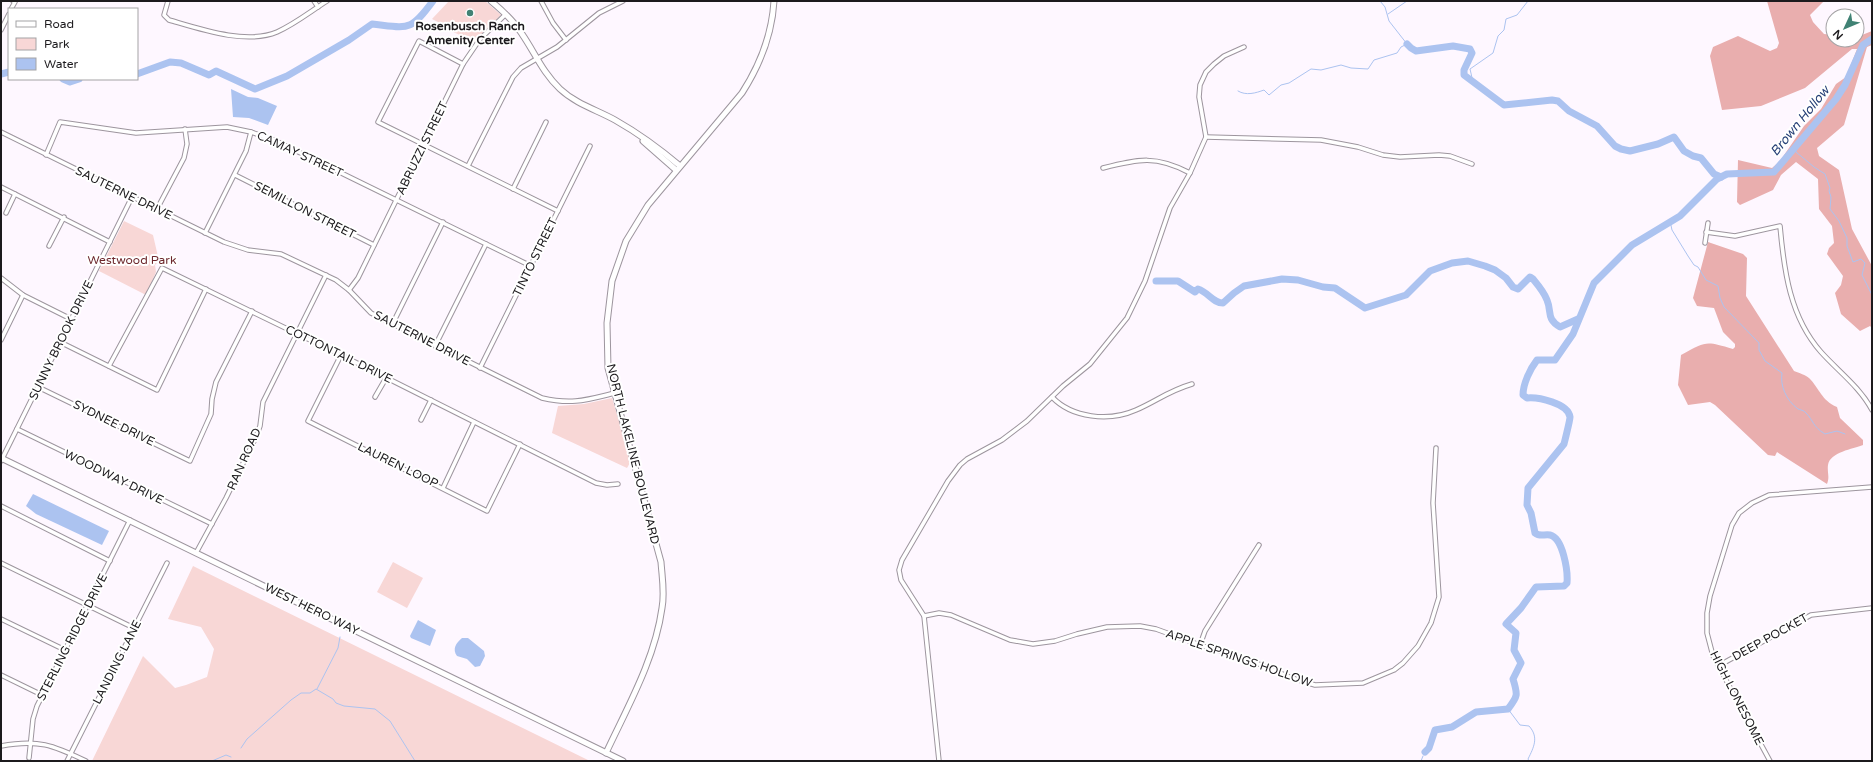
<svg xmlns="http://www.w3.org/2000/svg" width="1873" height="762" font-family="'Varela Round',sans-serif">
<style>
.green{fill:#f8d7d6}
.forest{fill:#e9aeae}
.water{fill:#acc3f0}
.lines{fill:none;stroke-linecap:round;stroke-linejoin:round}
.stream{stroke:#acc3f0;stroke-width:1}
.river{stroke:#acc3f0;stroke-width:7}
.street-casing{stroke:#9d959e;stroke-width:5.5}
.secondary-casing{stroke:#9d959e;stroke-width:7}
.street{stroke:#fff;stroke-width:3.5}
.secondary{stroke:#fff;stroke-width:5}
.poi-dot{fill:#408274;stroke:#fff;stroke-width:1.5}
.labels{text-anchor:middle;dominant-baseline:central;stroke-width:4;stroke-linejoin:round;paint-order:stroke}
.poi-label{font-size:12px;font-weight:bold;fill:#1c1a1d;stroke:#fff}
.street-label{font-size:12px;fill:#1c1a1d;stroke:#fff}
.park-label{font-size:12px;fill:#6c272c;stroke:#fff}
.water-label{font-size:13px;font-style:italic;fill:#253f76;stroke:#fff}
</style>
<rect width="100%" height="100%" fill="#fef7ff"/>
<g class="green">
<path d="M449 1H485L501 15 474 42 441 26 442 24 432 19Z"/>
<path d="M124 221 153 235 159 261 155 265 156 272 146 295 99 271Z"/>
<path d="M612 398 631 461 627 468 552 433 558 406 584 404Z"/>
<path d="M393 562 423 578 407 608 377 592Z"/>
<path d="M193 566 590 761H92L143 656 175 688 186 685 207 677 214 649 201 627 168 619Z"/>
</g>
<g class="forest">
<path d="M1767 1H1824L1810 15 1813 22 1824 34 1833 35V40H1857V37L1872 31V45L1867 47 1844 125 1817 148 1819 156 1839 170 1852 229 1872 266V328L1870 326 1860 331 1841 314 1835 293 1841 285 1843 276 1827 254 1829 248 1834 243 1832 226 1819 209 1818 179 1796 162 1781 175 1773 190 1740 205 1737 202 1738 160 1772 168 1780 161 1804 126 1821 109 1836 84 1846 77 1857 49H1852L1805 88 1761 106 1722 110 1710 56 1713 47 1738 36 1770 51 1777 48 1779 43Z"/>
<path d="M1708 242 1743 254 1747 258 1746 296 1794 371C1799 373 1806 375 1809 378 1820 389 1821 400 1837 407L1840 418 1863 440V445C1853 449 1830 452 1828 465 1827 472 1830 477 1827 484L1777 452 1775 456 1768 455 1715 405 1710 402 1688 405 1678 385 1681 355C1707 341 1705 341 1733 349L1735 347V344L1723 332 1714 308 1697 306 1693 298Z"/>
</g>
<g class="water">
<path d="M231 89 248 97 258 98 277 106 268 125 249 118 233 117Z"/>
<path d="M33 494 109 531 102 545 36 514 26 506Z"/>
<path d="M418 620 436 630 430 646 411 638 410 636Z"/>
<path d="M462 638H468L484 651 485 656 480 666 475 667 467 659 457 656C452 649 456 643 462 638Z"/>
</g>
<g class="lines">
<g class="stream">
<path d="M1388 14 1407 1"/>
<path d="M1473 82 1470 69 1493 53 1498 36 1504 30 1506 19 1517 15 1528 1"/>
<path d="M1238 91C1246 96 1256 93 1264 90L1269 95 1281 85 1289 83 1311 69 1321 70 1341 65 1351 68 1368 69 1374 60 1397 53 1401 47 1407 44 1389 21 1385 7 1380 1"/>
<path d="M1795 148 1796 152 1814 167 1825 174 1830 188 1829 191 1831 197 1830 209 1839 221 1847 238V246L1853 262 1861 259 1865 263 1862 275 1872 295"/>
<path d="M1670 221 1672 230 1688 256 1694 265 1698 267 1706 280 1718 286 1720 298 1724 307 1759 343V350L1765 361 1782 373C1780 386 1786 400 1798 409 1800 410 1804 410 1806 413 1814 421 1812 426 1825 434L1837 431 1845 434"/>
<path d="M317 689 338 648 340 637"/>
<path d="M1508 709 1520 725 1529 726C1539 737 1534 747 1528 759L1529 761"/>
<path d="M241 748 247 739 291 700 301 693H310L316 689 333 699 336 703 344 706 375 709 390 721 415 761"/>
<path d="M212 761 226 755 231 757"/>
<path d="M1421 761 1423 756"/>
</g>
<g class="river">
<path d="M1407 44 1411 48 1416 51 1453 46 1470 49 1472 53 1464 70V75L1504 105 1552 100 1558 101 1569 111 1597 126 1615 146 1621 149 1630 151 1658 144 1674 137 1684 151 1693 156 1701 158 1714 174 1721 177"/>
<path d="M1 74 9 72"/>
<path d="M137 74 170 62 181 63 209 75 216 71 255 89 287 76 349 40 372 24C409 28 410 32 433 1"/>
<path d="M63 79 70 82 79 79"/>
<path d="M1156 281H1178L1195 292 1198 289C1208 292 1213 303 1223 303L1234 293 1244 286 1282 279 1298 280 1323 287 1335 288 1365 308 1406 295 1430 271 1452 263 1468 261 1485 266 1495 270 1506 278 1513 287 1518 289 1530 277 1533 279C1538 285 1544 292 1547 300 1552 312 1546 319 1560 327L1578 319"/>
<path d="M1425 752 1429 748 1435 730 1452 727 1476 712 1508 709C1518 696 1518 695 1513 679L1521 663 1514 650 1516 633 1506 624 1521 608 1536 587 1564 586 1567 583C1568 571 1563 538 1550 535 1544 534 1540 537 1535 533L1531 513 1527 505 1528 488 1564 444C1565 440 1570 420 1570 417 1568 403 1538 397 1527 398L1523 395C1523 384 1530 369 1537 360H1555L1573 334 1594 283 1632 245 1680 216 1717 179 1727 174 1774 172 1836 99 1845 85 1863 45 1872 39"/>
</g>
<defs>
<g id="street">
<path d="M168 1 164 15 169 20C200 29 246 45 277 32 295 24 311 11 327 1"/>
<path d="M314 1 318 7"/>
<path d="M541 1 553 23 566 40"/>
<path d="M11 9 15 2 13 1"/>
<path d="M1 30 9 14"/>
<path d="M463 64 419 41 378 122 558 211"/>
<path d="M1 132 224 242 248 250 281 254 336 280 349 290 371 313 542 398C572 405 586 400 615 393"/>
<path d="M1206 137 1321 140 1358 147 1383 155 1400 157 1439 155 1450 156 1472 164"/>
<path d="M46 155 60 122 136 133 227 127 251 132 274 140 531 266"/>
<path d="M468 166 513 77 521 68 557 47 599 13 623 1"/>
<path d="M1103 168C1139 159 1156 155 1190 173"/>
<path d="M235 175 374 245"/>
<path d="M1 187 110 242"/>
<path d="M513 189 546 122"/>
<path d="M157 209 184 158 187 144 185 129"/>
<path d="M6 213 15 194"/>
<path d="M1706 232 1735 236 1780 226C1784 271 1790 317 1821 352 1838 371 1860 387 1872 410"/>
<path d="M205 233 246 151 251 132"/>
<path d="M1705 243 1708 223"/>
<path d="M49 246 64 217"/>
<path d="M1 278 23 295 71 319"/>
<path d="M349 290 358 278 463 64 480 39 506 14"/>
<path d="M392 325 443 222"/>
<path d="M1 340 23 295"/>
<path d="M60 342 157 390 206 289"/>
<path d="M435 346 486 244"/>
<path d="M341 355 308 421 487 511 520 444"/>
<path d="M109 366 162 268 341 355 596 483 607 485 618 484"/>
<path d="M480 368 590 146"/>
<path d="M38 387 190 461 211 414 212 399 216 382 252 311"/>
<path d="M375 397 386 378"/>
<path d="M1052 397C1072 418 1109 422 1136 410 1157 401 1168 391 1192 384"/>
<path d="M421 420 431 400"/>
<path d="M17 429 212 524"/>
<path d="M1 461 132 197"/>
<path d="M443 488 474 422"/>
<path d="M1 506 110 561"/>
<path d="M196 553 226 498 255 439 260 426 263 402 326 275"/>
<path d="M1 563 134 628"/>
<path d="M924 616 939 613 951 615 1010 640 1033 644 1055 641 1077 634 1107 627 1140 626 1156 629 1200 645 1254 662 1292 678 1315 685 1363 683 1394 670 1403 663 1418 646 1431 623 1439 597 1433 503 1436 448"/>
<path d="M1 619 65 650"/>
<path d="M1200 645 1205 631 1259 545"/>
<path d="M1718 666 1811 615 1872 608"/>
<path d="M1 675 42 695"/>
<path d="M1 746C38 739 53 745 86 761"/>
<path d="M29 758 33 719 37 706 130 520"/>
<path d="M67 761 167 563"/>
<path d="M939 761 924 616 901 580 899 570 902 560 948 481 960 465 967 459 1002 440 1027 421 1063 386 1090 364 1127 318 1145 281 1170 208 1190 173 1206 137 1199 97 1200 85 1206 72 1214 64 1224 56 1244 47"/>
<path d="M1770 761 1713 656 1707 633V613L1710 596 1732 525 1739 513 1752 503 1769 495 1872 487"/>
</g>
<g id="secondary">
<path d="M491 1C503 11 514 21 522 34 535 53 543 73 560 89 576 104 597 110 615 120 638 133 660 149 680 166"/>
<path d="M643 141 676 170"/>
<path d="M1 458 623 761"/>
<path d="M606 753C628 706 655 659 662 608 665 593 662 577 661 562L608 368 607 323 612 281 626 241 648 205 742 93C760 65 772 35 774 1"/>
</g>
</defs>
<use href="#street" class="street-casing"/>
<use href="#secondary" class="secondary-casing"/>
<use href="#street" class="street"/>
<use href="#secondary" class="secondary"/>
</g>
<circle class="poi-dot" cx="470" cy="13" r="4"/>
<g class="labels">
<g class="poi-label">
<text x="470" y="26">Rosenbusch Ranch<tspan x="470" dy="14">Amenity Center</tspan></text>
</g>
<g class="street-label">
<text transform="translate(422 148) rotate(-64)">ABRUZZI STREET</text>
<text transform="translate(300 154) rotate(25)">CAMAY STREET</text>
<text transform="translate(124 193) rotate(26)">SAUTERNE DRIVE</text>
<text transform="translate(305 210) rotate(27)">SEMILLON STREET</text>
<text transform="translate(535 257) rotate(-64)">TINTO STREET</text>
<text transform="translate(422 338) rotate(27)">SAUTERNE DRIVE</text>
<text transform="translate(61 340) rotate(-64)">SUNNY BROOK DRIVE</text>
<text transform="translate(339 354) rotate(26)">COTTONTAIL DRIVE</text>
<text transform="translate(114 423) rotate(26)">SYDNEE DRIVE</text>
<text transform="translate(633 454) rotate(76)">NORTH LAKELINE BOULEVARD</text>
<text transform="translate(244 459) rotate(-66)">RAN ROAD</text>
<text transform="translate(398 465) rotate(26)">LAUREN LOOP</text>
<text transform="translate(114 477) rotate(26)">WOODWAY DRIVE</text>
<text transform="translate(312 609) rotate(26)">WEST HERO WAY</text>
<text transform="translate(72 637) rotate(-63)">STERLING RIDGE DRIVE</text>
<text transform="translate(1770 637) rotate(-29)">DEEP POCKET</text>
<text transform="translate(1239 658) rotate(19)">APPLE SPRINGS HOLLOW</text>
<text transform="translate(117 662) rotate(-63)">LANDING LANE</text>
<text transform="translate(1737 698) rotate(63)">HIGH LONESOME</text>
</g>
<g class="park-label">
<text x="132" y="260">Westwood Park</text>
</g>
<g class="water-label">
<text transform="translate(1800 121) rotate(-51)">Brown Hollow</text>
</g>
</g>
<rect width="1873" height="762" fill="none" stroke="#1c1a1d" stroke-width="4"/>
<rect x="8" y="8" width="130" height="72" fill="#ffffff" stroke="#a4a3a5"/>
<rect x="16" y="21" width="20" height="6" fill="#ffffff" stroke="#a4a3a5"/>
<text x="44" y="28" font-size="12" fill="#1c1a1d">Road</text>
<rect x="16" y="38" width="20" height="12" fill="#f8d7d6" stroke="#a4a3a5"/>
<text x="44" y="48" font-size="12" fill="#1c1a1d">Park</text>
<rect x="16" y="58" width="20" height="12" fill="#acc3f0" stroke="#a4a3a5"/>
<text x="44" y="68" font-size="12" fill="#1c1a1d">Water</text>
<g transform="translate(1845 28) rotate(226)"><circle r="19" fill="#ffffff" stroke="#a4a3a5"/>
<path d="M0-3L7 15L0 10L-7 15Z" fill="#408274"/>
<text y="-6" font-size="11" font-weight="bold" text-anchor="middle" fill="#1c1a1d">N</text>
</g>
</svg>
